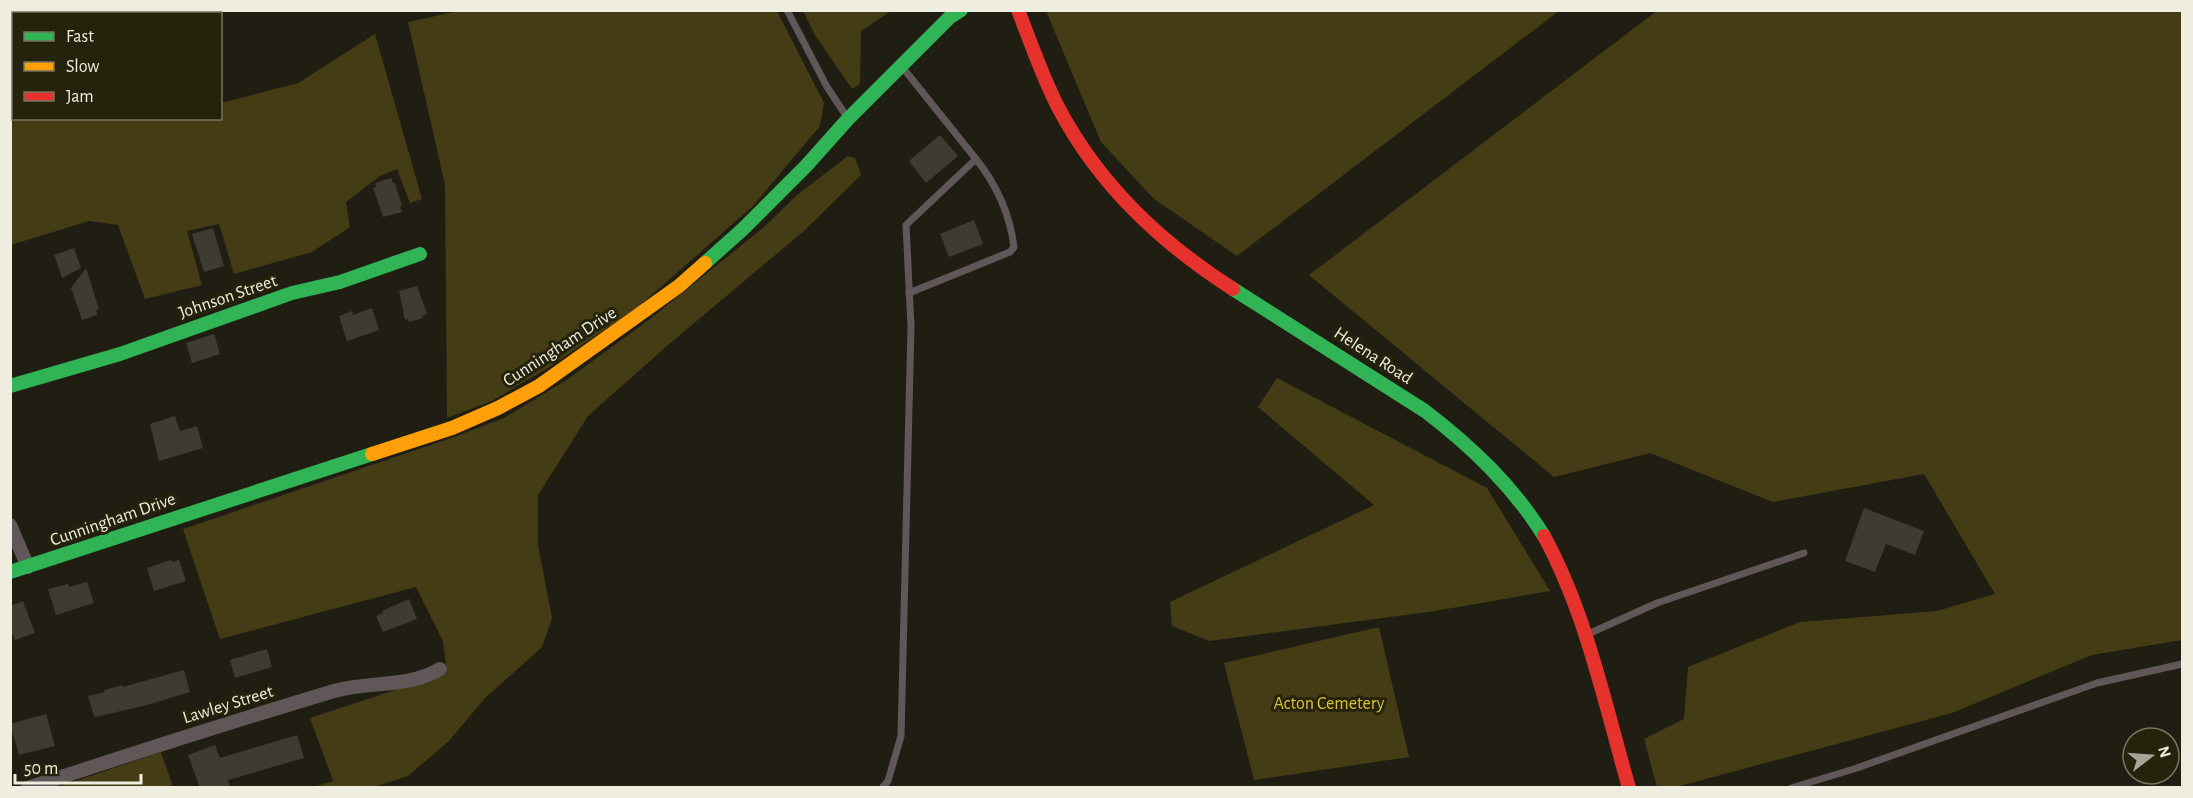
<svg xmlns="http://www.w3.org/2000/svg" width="2193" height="798" font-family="'Alegreya Sans',sans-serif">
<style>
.green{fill:#433c14}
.building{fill:#3e3c32}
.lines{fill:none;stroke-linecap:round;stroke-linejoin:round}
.lane{stroke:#615759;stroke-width:7}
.street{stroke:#615759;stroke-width:14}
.fast{stroke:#30b455;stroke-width:14}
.slow{stroke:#ff9f0a;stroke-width:14}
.jam{stroke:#e5322d;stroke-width:14}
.labels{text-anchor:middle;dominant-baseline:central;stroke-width:6;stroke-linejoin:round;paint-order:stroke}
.street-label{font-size:18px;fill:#efeddf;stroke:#26230c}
.park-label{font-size:18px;fill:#dac434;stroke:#26230c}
</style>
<rect width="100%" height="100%" fill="#201e12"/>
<g class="green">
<path d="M463 10 777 11 824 103 820 126 753 206 638 307 548 368 492 401 447 418 445 185 408 22Z"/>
<path d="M1658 10 2182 11V640L2092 655 1952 713 1676 787H1657L1644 739 1684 719 1688 667 1800 622 1937 611 1995 594 1924 474 1773 502 1650 453 1554 477 1309 275Z"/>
<path d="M803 11H891L861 31 860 84 852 89 815 35Z"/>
<path d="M1046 11V10L1559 11 1237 256 1154 199 1101 142Z"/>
<path d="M375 34 422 199 410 203 397 169 380 176 346 202 350 227 312 252 234 274 219 224 187 231 202 285 145 299 118 225 89 221 11 245V101L13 100 14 118H220L221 103 298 83Z"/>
<path d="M848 156 855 158 861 175 804 231 668 345 588 416 538 495V545L552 618 542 647 485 698 449 741 408 776 374 787H313L333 781 310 718 447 673 443 641 416 587 220 639 183 529 451 438 504 418 568 379 650 319 764 227 797 195Z"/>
<path d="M1277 378 1487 488 1550 591 1435 611 1209 641 1172 626 1170 602 1374 505 1258 407Z"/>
<path d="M1379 627 1409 757 1254 780 1224 663Z"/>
<path d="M161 752 173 787H58Z"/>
</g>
<g class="building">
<path d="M940 135 958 156 926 183 909 161Z"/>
<path d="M391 178 393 183H395L402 206H400L402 212 383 217 373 188 376 187 375 183Z"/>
<path d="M974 220 983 244 949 257 940 234Z"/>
<path d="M213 228 224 266 204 272 192 234Z"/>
<path d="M74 248 81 268 62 278 54 255Z"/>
<path d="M86 268 99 309 96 310 97 315 82 320 71 288Z"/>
<path d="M417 286 427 314 422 316 423 318 409 322 408 319 405 320 399 291Z"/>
<path d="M372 308 379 330 347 341 339 316 352 311 353 315Z"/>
<path d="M214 334 220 354 192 363 186 343Z"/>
<path d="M175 416 180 431 197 426 203 448 159 461 150 424Z"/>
<path d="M1864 508 1924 531 1915 555 1886 544 1875 572 1845 561Z"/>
<path d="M171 560 172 562 179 560 186 581 154 591 147 568Z"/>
<path d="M87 582 94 603 56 615 48 589 68 584 69 587Z"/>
<path d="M409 599 417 619 383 632 376 616 383 613 382 611Z"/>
<path d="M23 601 35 633 15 640 10 629V606Z"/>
<path d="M267 649 272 667 235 678 230 660Z"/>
<path d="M184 670 190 692 147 705 95 717 94 716 88 696 105 692 104 690 123 685V687Z"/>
<path d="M46 714 55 746 19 755 10 724Z"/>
<path d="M297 735 304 758 228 780 230 788H200L188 755 215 745 220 758Z"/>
</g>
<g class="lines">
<g class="lane">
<path d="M787 10 827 87 847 117"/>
<path d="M909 293 1010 252 1014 247C1010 215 996 184 976 159"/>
<path d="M1588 634 1657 603 1804 553"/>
<path d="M882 788 888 781 901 736 911 326 906 225 976 159 903 68"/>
<path d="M1791 788 1854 769 2097 683 2182 664"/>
</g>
<g class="street">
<path d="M10 525 28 567"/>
<path d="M28 788C130 754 231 722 334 691 369 681 408 688 440 669"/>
</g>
<g class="fast">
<path d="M705 263 743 229 806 166 848 119 950 17 961 10"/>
<path d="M1233 289 1425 411C1472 447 1513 486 1544 536"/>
<path d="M10 386 120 354 292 293 340 282 420 254"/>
<path d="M10 572 372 454"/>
</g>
<path class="slow" d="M372 454 452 428 498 408 539 386 679 286 705 263"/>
<g class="jam">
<path d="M1018 10C1031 43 1042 76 1058 107 1099 185 1160 242 1233 289"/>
<path d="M1544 536C1586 613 1605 704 1629 788"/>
</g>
</g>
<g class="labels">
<g class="street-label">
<text transform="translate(228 297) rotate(-19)">Johnson Street</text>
<text transform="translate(560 347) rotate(-33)">Cunningham Drive</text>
<text transform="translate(1373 356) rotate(33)">Helena Road</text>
<text transform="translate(113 520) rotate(-19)">Cunningham Drive</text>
<text transform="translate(228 705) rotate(-17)">Lawley Street</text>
</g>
<g class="park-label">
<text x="1329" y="704">Acton Cemetery</text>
</g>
</g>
<rect width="2193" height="798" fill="none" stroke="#efeddf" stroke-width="24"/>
<rect x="12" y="12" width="210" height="108" fill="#26230c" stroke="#767460" stroke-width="1.5"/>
<rect x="24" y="32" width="30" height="9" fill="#30b455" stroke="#767460" stroke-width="1.5"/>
<text x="66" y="42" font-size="18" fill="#efeddf">Fast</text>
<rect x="24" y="62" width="30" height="9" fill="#ff9f0a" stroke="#767460" stroke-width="1.5"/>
<text x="66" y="72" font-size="18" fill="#efeddf">Slow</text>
<rect x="24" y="92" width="30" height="9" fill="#e5322d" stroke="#767460" stroke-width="1.5"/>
<text x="66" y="102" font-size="18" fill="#efeddf">Jam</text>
<g transform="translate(2151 756) rotate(73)"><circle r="28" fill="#26230c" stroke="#767460" stroke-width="1.5"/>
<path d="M0-4.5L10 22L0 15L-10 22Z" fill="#a7a597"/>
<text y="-9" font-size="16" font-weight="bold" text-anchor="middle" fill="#efeddf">N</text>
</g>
<path d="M15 774v9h126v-9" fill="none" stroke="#efeddf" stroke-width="3"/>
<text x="24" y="774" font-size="18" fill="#efeddf" stroke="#26230c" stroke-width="4.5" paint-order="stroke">50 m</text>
</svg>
